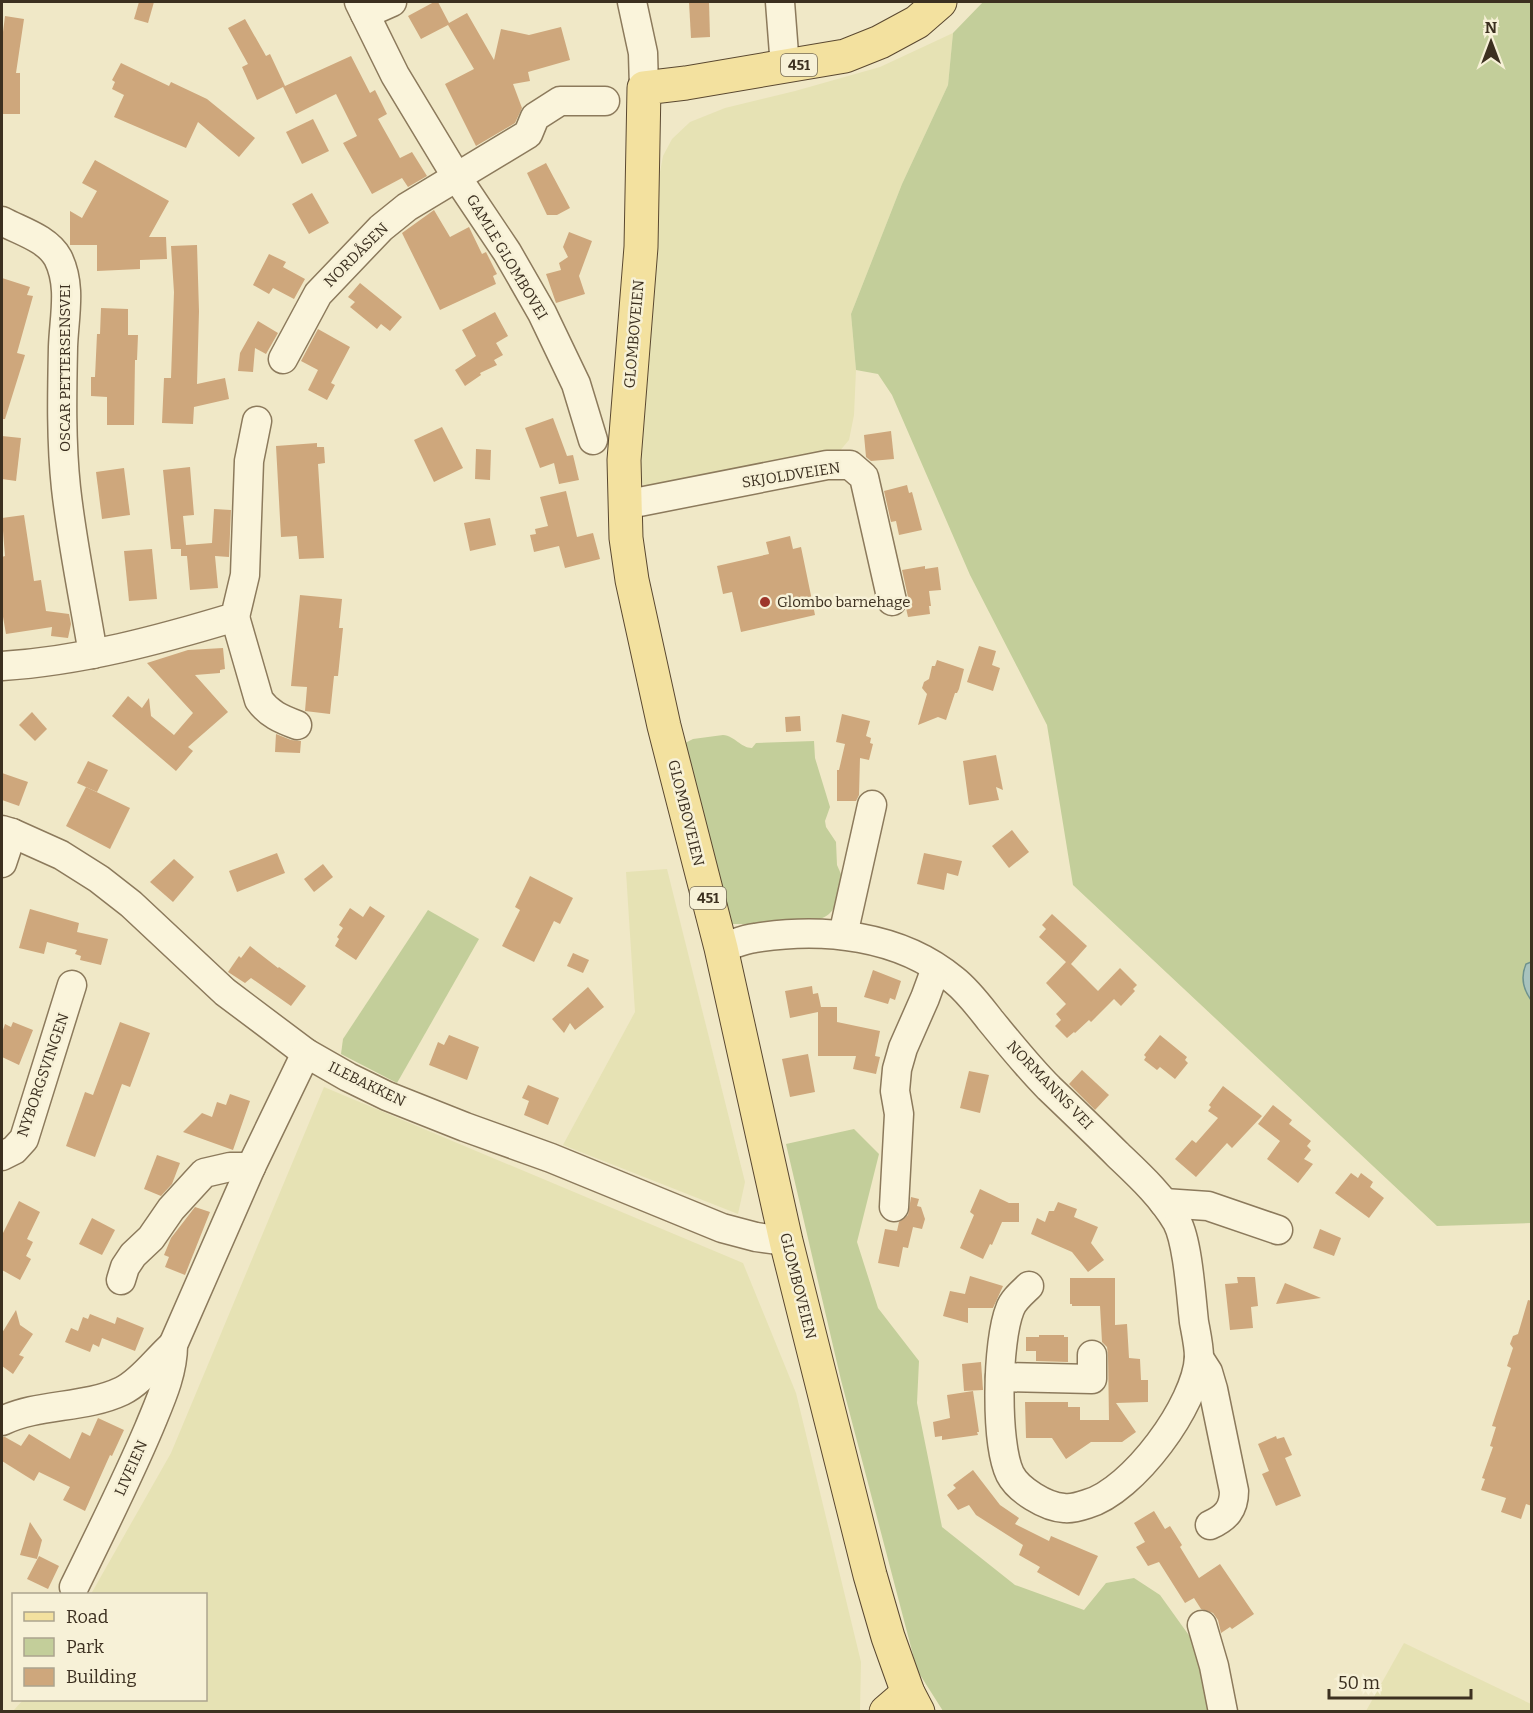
<svg xmlns="http://www.w3.org/2000/svg" width="1533" height="1713" font-family="Bitter,serif">
<style>
.farmland{fill:#e6e2b4}
.green{fill:#c3ce9a}
.water{fill:#a8c3be;stroke:#6e928d;stroke-width:1.5}
.building{fill:#cea77c}
.lines{fill:none;stroke-linecap:round;stroke-linejoin:round}
.minor-casing{stroke:#8c7a5c;stroke-width:31}
.major-casing{stroke:#5a4830;stroke-width:35}
.minor{stroke:#faf4db;stroke-width:28}
.major{stroke:#f3e19f;stroke-width:33}
.poi-dot{fill:#9d352a;stroke:#f7f1d7;stroke-width:2}
.labels{text-anchor:middle;dominant-baseline:central;stroke-width:5;stroke-linejoin:round;paint-order:stroke}
.shield{fill:#f7f1d7;stroke:#746a57;stroke-width:1.5}
.shield-label{font-size:14px;font-weight:bold;fill:#3c3020}
.street-label{font-size:15px;fill:#3c3020;stroke:#f7f1d7}
.poi-label{font-size:15px;fill:#3c3020;stroke:#f7f1d7;text-anchor:start}
</style>
<rect width="100%" height="100%" fill="#f0e8c7"/>
<g class="farmland">
<path d="M953 33 948 85 902 184 851 314 856 370 854 415 849 440 838 453 645 488 639 476 660 172 663 156 672 139 690 122 725 108 795 91 880 67Z"/>
<path d="M667 869 745 1182 738 1214 563 1145 635 1012 626 872Z"/>
<path d="M324 1087 743 1263 796 1393 861 1662 860 1711H13L23 1700H206V1594H91L171 1453Z"/>
<path d="M1404 1643 1531 1704V1711H1366Z"/>
</g>
<g class="green">
<path d="M983 2H1531V1223L1437 1226 1073 885 1047 725 970 575 892 395 878 374 856 370 851 314 902 184 948 85 953 33Z"/>
<path d="M723 735C735 736 741 748 752 748L756 743 814 741 815 758 830 807 825 821 826 827 836 842 837 865 844 881C840 892 838 906 829 914 814 928 749 924 728 924L683 744 693 739Z"/>
<path d="M428 910 479 939 397 1083 341 1054 343 1039Z"/>
<path d="M854 1129 879 1154 857 1242 878 1308 919 1361 917 1403 942 1527 1015 1585 1084 1610 1106 1583 1134 1578 1160 1595 1193 1641 1210 1703V1711H943L917 1670 841 1380 786 1144Z"/>
</g>
<path class="water" d="M1531 962H1532L1531 1000C1523 989 1520 978 1526 964Z"/>
<g class="building">
<path d="M139 2H154L148 23 134 19Z"/>
<path d="M434 2H438L449 23 467 13 494 60 501 29 529 35 561 27 570 60 528 72 530 81 513 84 522 108 515 123 476 146 445 84 474 69 448 25 421 39 408 16Z"/>
<path d="M689 2H709L710 37 691 38Z"/>
<path d="M5 16 24 19 16 73H20V114H2V40Z"/>
<path d="M245 19 266 56 270 54 285 86 351 56 370 93 375 90 387 114 378 119 400 158 412 152 427 176 408 187 402 178 372 194 343 143 357 136 336 94 296 114 283 87 257 100 242 67 248 64 228 28Z"/>
<path d="M121 63 169 86 171 82 207 99 255 138 239 157 198 122 186 148 114 117 124 95 112 89 115 82 112 80Z"/>
<path d="M313 119 329 151 302 164 286 132Z"/>
<path d="M95 160 169 201 149 237H166L167 259 140 260V269L97 271V245H70V211L82 218 97 191 82 183Z"/>
<path d="M546 163 570 208 557 215H547L527 173Z"/>
<path d="M312 193 329 223 309 234 292 204Z"/>
<path d="M434 210 450 237 469 227 482 254 486 252 497 274 493 276 496 284 440 310 402 233Z"/>
<path d="M569 232 592 241 579 276 585 294 556 303 546 274 561 270 559 263 568 257 563 247Z"/>
<path d="M197 245 199 311 197 384 225 378 229 399 194 407 193 424 162 423 164 378H171L174 292 171 246Z"/>
<path d="M269 254 286 262 283 267 305 279 294 299 273 288 269 294 253 285Z"/>
<path d="M2 278 30 287 27 295 33 296 17 353 25 355 5 419H2Z"/>
<path d="M360 283 402 317 390 331 381 324 377 329 350 307 355 302 348 297Z"/>
<path d="M101 308 128 309V335H138L137 360H135L134 425H107V397L91 396V377H95L97 334H100Z"/>
<path d="M495 312 508 336 496 343 503 355 494 360 497 365 480 373 481 375 465 386 455 370 476 356 462 330Z"/>
<path d="M258 321 278 333 266 354 255 348 253 372 238 371 240 353Z"/>
<path d="M318 329 350 347 331 383 335 385 327 400 308 390 318 370 301 361Z"/>
<path d="M553 418 567 456 573 455 579 480 559 484 554 463 540 468 525 428Z"/>
<path d="M442 427 463 468 434 482 414 440Z"/>
<path d="M891 431 894 459 871 461 866 457 864 435Z"/>
<path d="M2 436 21 438 16 481 2 479Z"/>
<path d="M317 443V447H324L325 463 318 464 324 558 299 559 297 536 281 537 276 446Z"/>
<path d="M476 449 491 450 490 480 475 479Z"/>
<path d="M190 467 194 515 183 516 186 545 212 543 214 509 231 510 229 557 215 556 218 588 190 590 187 556H181V549H171L163 470Z"/>
<path d="M124 468 130 515 102 519 96 472Z"/>
<path d="M907 485 909 493 912 492 922 530 899 535 896 521 891 522 884 491Z"/>
<path d="M566 491 577 537 593 533 600 559 565 568 559 546 534 552 530 535 536 534 535 529 548 526 540 497Z"/>
<path d="M24 515 34 581 41 580 46 611 69 614 71 624 68 638 51 636 52 627 6 634 2 611V557L5 556 2 518Z"/>
<path d="M490 518 496 545 470 551 464 523Z"/>
<path d="M790 536 793 549 801 547 815 615 741 632 732 592 723 594 717 566 769 554 766 542Z"/>
<path d="M152 549 157 599 129 601 124 551Z"/>
<path d="M925 566V569L938 567 941 590 929 591 931 606H929L930 614 908 617 906 608 908 597 902 570Z"/>
<path d="M300 595 342 599 339 628H343L338 676H334L330 714 305 711 307 687 291 686Z"/>
<path d="M979 646 996 651 992 665 1000 668 993 691 967 682Z"/>
<path d="M223 648 225 669 220 670V673L195 675 228 712 188 747 193 751 176 771 112 716 128 696 142 708 149 698 151 716 174 735 193 713 147 663 188 650Z"/>
<path d="M937 660 964 669 959 689 957 693H955L946 720 938 717 918 725 927 694 922 688 924 682 929 679 932 666H935Z"/>
<path d="M32 712 47 729 35 741 19 725Z"/>
<path d="M842 714 870 721 866 736 871 738 870 743 873 744 869 760 860 758 859 795 856 801H837V770H839L845 744 836 742Z"/>
<path d="M800 716 801 731 786 732 785 717Z"/>
<path d="M276 734 291 740 301 741 300 753 275 752Z"/>
<path d="M996 755 1003 790 996 787 999 800 969 805 963 761Z"/>
<path d="M88 761 108 770 97 792 77 783Z"/>
<path d="M2 773 28 782 19 806 2 800Z"/>
<path d="M86 787 130 808 110 849 66 826Z"/>
<path d="M1012 830 1029 852 1009 868 992 846Z"/>
<path d="M277 853 285 873 237 892 229 871Z"/>
<path d="M924 853 962 861 958 876 947 873 944 890 917 884Z"/>
<path d="M174 859 194 877 173 902 150 882Z"/>
<path d="M323 864 333 877 314 892 304 879Z"/>
<path d="M530 876 573 898 560 924 554 921 534 962 502 946 520 910 515 907Z"/>
<path d="M370 906 385 916 356 960 335 946 339 939 337 937 343 928 339 925 350 908 363 917Z"/>
<path d="M30 909 79 923 77 932 108 939 101 965 80 960 81 956 75 954 77 950 47 942 44 954 19 948Z"/>
<path d="M1052 914 1087 946 1071 964 1098 991 1120 968 1137 985 1133 989 1135 991 1121 1006 1114 999 1091 1022 1089 1020 1075 1033 1074 1032 1067 1038 1055 1026 1061 1020 1056 1014 1066 1004 1046 983 1066 962 1039 937 1046 929 1042 925Z"/>
<path d="M250 946 278 968 279 967 306 986 291 1006 251 978 245 983 228 972 239 956 241 958Z"/>
<path d="M573 953 589 960 583 973 567 966Z"/>
<path d="M873 970 901 981 895 1000 890 998 888 1004 864 997Z"/>
<path d="M812 986 813 994 818 993 821 1007H837V1022L880 1031 875 1056 880 1057 876 1074 853 1069 856 1056H818V1012L790 1018 785 991Z"/>
<path d="M588 987 604 1007 575 1030 570 1023 564 1033 552 1019Z"/>
<path d="M13 1022 33 1030 19 1065 2 1057V1033L5 1024 11 1027Z"/>
<path d="M120 1022 150 1033 130 1087 122 1084 95 1157 66 1146 85 1092 93 1095Z"/>
<path d="M449 1035 479 1047 467 1080 429 1065 438 1042 444 1045Z"/>
<path d="M1160 1035 1187 1057 1185 1060 1188 1063 1175 1079 1160 1067 1157 1070 1144 1060 1146 1057 1144 1055Z"/>
<path d="M808 1054 815 1092 790 1097 782 1059Z"/>
<path d="M1082 1070 1109 1095 1095 1110 1069 1084Z"/>
<path d="M969 1071 989 1075 980 1113 960 1108Z"/>
<path d="M528 1085 559 1098 548 1125 524 1115 529 1101 522 1098Z"/>
<path d="M1223 1086 1262 1116 1232 1148 1227 1143 1196 1177 1175 1159 1192 1140 1196 1143 1218 1118 1208 1111 1211 1107 1209 1105Z"/>
<path d="M230 1094 250 1101 233 1150 183 1132 202 1113 212 1117 217 1102 226 1105Z"/>
<path d="M1273 1105 1292 1120 1289 1124 1311 1141 1307 1146 1311 1150 1304 1159 1313 1164 1298 1183 1267 1159 1280 1141 1258 1124Z"/>
<path d="M157 1155 180 1163 172 1184 161 1196 144 1189Z"/>
<path d="M1351 1173 1358 1178 1361 1173 1373 1182 1370 1187 1384 1198 1369 1218 1335 1193Z"/>
<path d="M980 1189 1009 1203H1019V1222H1002L992 1245 990 1244 983 1259 960 1248 974 1215 970 1212Z"/>
<path d="M911 1197 919 1199 917 1206 921 1207 925 1219 922 1229 913 1227 908 1248 903 1247 899 1267 878 1263 885 1229 897 1231 899 1222 908 1215Z"/>
<path d="M19 1201 40 1212 27 1239 33 1242 26 1256 31 1259 20 1280 2 1270V1235Z"/>
<path d="M1058 1202 1077 1209 1074 1217 1098 1227 1091 1243 1104 1260 1088 1272 1072 1252 1031 1234 1037 1218 1045 1222 1049 1211H1054Z"/>
<path d="M195 1207 210 1212 185 1275 165 1267 169 1257 164 1255 171 1238Z"/>
<path d="M92 1218 115 1230 102 1255 79 1244Z"/>
<path d="M1320 1229 1341 1238 1334 1256 1313 1248Z"/>
<path d="M970 1276 1003 1286 993 1308H968V1323L943 1316 950 1291 965 1294Z"/>
<path d="M1237 1277H1255L1258 1306 1251 1307 1253 1328 1230 1330 1225 1284 1238 1283Z"/>
<path d="M1070 1278H1115V1325L1127 1324 1129 1358 1140 1359 1141 1380H1148V1402L1116 1403 1136 1432 1122 1442H1091L1066 1459 1052 1438H1026L1025 1402H1068V1407H1080V1420H1109L1108 1355 1107 1347 1102 1342 1100 1306H1072V1304H1070Z"/>
<path d="M1285 1283 1321 1298 1276 1304Z"/>
<path d="M1528 1300 1532 1301V1506L1526 1504 1521 1519 1501 1512 1506 1498 1481 1490 1485 1479 1482 1478 1493 1447 1490 1446 1496 1427 1492 1426 1511 1368 1507 1366 1513 1348 1510 1344 1513 1336 1518 1334Z"/>
<path d="M16 1310 20 1325 33 1334 19 1355 24 1357 13 1374 2 1366V1333Z"/>
<path d="M90 1314 115 1324 117 1317 144 1328 135 1351 102 1338 99 1347 93 1344 90 1352 65 1342 71 1328 78 1331 83 1317 88 1319Z"/>
<path d="M1039 1335H1064V1337H1068V1362L1036 1361V1351H1026V1337H1039Z"/>
<path d="M981 1362 983 1390 964 1391 962 1364Z"/>
<path d="M973 1391 979 1432H977L978 1435 942 1440V1436L935 1437 933 1422 950 1418 947 1395Z"/>
<path d="M98 1418 124 1430 112 1456 110 1455 85 1511 63 1500 70 1487 39 1472 34 1481 2 1461V1437H5L21 1446 29 1434 70 1459 82 1432 90 1436Z"/>
<path d="M1276 1436 1277 1439 1284 1437 1292 1455 1285 1458 1301 1496 1276 1506 1262 1474 1269 1471 1258 1444Z"/>
<path d="M973 1470 1000 1505 1019 1518 1015 1524 1049 1541 1051 1536 1098 1556 1079 1596 1037 1572 1040 1567 1019 1555 1023 1545 976 1515 969 1505 958 1510 947 1495 956 1488 953 1485Z"/>
<path d="M1154 1511 1165 1529 1170 1526 1182 1545 1180 1547 1199 1578 1220 1564 1254 1614 1232 1629 1230 1627 1221 1633 1218 1620 1213 1613 1201 1609 1194 1598 1185 1603 1159 1562 1148 1566 1136 1547 1145 1542 1134 1523Z"/>
<path d="M30 1522 42 1540 37 1559 20 1555Z"/>
<path d="M39 1556 59 1566 48 1589 27 1579Z"/>
</g>
<g class="lines">
<defs>
<g id="minor">
<path d="M359 2 395 75 456 176 507 252 542 313 576 384 593 440"/>
<path d="M632 2 643 53 644 88"/>
<path d="M780 2 785 67"/>
<path d="M365 14 392 2"/>
<path d="M2 221C20 231 47 238 58 258 72 286 64 317 63 347 62 394 61 441 66 488 72 543 84 599 93 654"/>
<path d="M283 359 318 294 381 228 407 207 528 134 535 117 560 101H605"/>
<path d="M624 505 827 465H850L864 477 892 601"/>
<path d="M235 617 259 700C269 714 281 719 297 725"/>
<path d="M2 666C81 661 159 640 235 617L245 575 249 461 257 421"/>
<path d="M2 830 12 833 61 855 99 879 131 904 225 992 306 1053 348 1077 387 1096 465 1127 551 1158 722 1228 756 1237 786 1241"/>
<path d="M2 863 12 833"/>
<path d="M843 935 872 805"/>
<path d="M721 948C732 945 744 939 755 938 823 927 900 935 954 980 968 991 979 1006 990 1020 1009 1043 1028 1067 1049 1088 1072 1110 1095 1132 1118 1155 1139 1175 1162 1196 1177 1222 1188 1243 1191 1296 1194 1322 1196 1333 1199 1346 1199 1357 1197 1404 1133 1491 1087 1504 1081 1506 1071 1509 1064 1508 1046 1507 1018 1490 1010 1474 995 1442 997 1341 1010 1309 1013 1300 1023 1292 1029 1286"/>
<path d="M2 1156 14 1150 24 1139 72 985"/>
<path d="M1164 1203 1208 1206 1278 1230"/>
<path d="M894 1207 899 1114 895 1091 897 1069 903 1048 925 998 936 968"/>
<path d="M121 1280 125 1267 133 1255 151 1238 171 1209 204 1173 230 1167H251"/>
<path d="M1199 1358 1208 1372 1213 1389 1234 1491C1234 1509 1226 1518 1210 1525"/>
<path d="M1000 1377 1092 1379V1355"/>
<path d="M2 1421C39 1403 84 1409 122 1391 141 1382 157 1359 173 1345"/>
<path d="M74 1587C100 1534 126 1482 149 1428 160 1401 173 1374 173 1345L251 1167 306 1053"/>
<path d="M1202 1625 1214 1666 1223 1712"/>
</g>
<g id="major">
<path d="M886 1712 908 1693"/>
<path d="M918 1712 908 1693 888 1637 870 1575 786 1241 721 948 664 726 632 580 626 538 624 460 641 247 644 88 686 83 845 56 880 42 917 22 940 2"/>
</g>
</defs>
<use href="#minor" class="minor-casing"/>
<use href="#major" class="major-casing"/>
<use href="#minor" class="minor"/>
<use href="#major" class="major"/>
</g>
<circle class="poi-dot" cx="765" cy="602" r="6"/>
<g class="labels">
<g class="shield">
<rect x="781" y="54" width="36" height="22" rx="4.5"/>
<rect x="690" y="887" width="36" height="22" rx="4.5"/>
</g>
<g class="shield-label">
<text x="799" y="65">451</text>
<text x="708" y="898">451</text>
</g>
<g class="street-label">
<text transform="translate(356 255) rotate(-45)">NORDÅSEN</text>
<text transform="translate(507 257) rotate(59)">GAMLE GLOMBOVEI</text>
<text transform="translate(634 334) rotate(-85)">GLOMBOVEIEN</text>
<text transform="translate(65 368) rotate(-90)">OSCAR PETTERSENSVEI</text>
<text transform="translate(791 475) rotate(-9)">SKJOLDVEIEN</text>
<text transform="translate(686 813) rotate(76)">GLOMBOVEIEN</text>
<text transform="translate(43 1075) rotate(-71)">NYBORGSVINGEN</text>
<text transform="translate(367 1084) rotate(26)">ILEBAKKEN</text>
<text transform="translate(1050 1085) rotate(46)">NORMANNS VEI</text>
<text transform="translate(798 1286) rotate(76)">GLOMBOVEIEN</text>
<text transform="translate(131 1468) rotate(-66)">LIVEIEN</text>
</g>
<g class="poi-label">
<text x="777" y="602">Glombo barnehage</text>
</g>
</g>
<rect width="1533" height="1713" fill="none" stroke="#3c3020" stroke-width="6"/>
<rect x="12" y="1593" width="195" height="108" fill="#f7f1d7" stroke="#aca48e" stroke-width="1.5"/>
<rect x="24" y="1612" width="30" height="9" fill="#f3e19f" stroke="#aca48e" stroke-width="1.5"/>
<text x="66" y="1623" font-size="18" fill="#3c3020">Road</text>
<rect x="24" y="1638" width="30" height="18" fill="#c3ce9a" stroke="#aca48e" stroke-width="1.5"/>
<text x="66" y="1653" font-size="18" fill="#3c3020">Park</text>
<rect x="24" y="1668" width="30" height="18" fill="#cea77c" stroke="#aca48e" stroke-width="1.5"/>
<text x="66" y="1683" font-size="18" fill="#3c3020">Building</text>
<g transform="translate(1491 42)" stroke="#f7f1d7" stroke-width="4.5" paint-order="stroke">
<path d="M0-4.5L10 22L0 15L-10 22Z" fill="#3c3020"/>
<text y="-9" font-size="16" font-weight="bold" text-anchor="middle" fill="#3c3020">N</text>
</g>
<path d="M1329 1689v9h142v-9" fill="none" stroke="#3c3020" stroke-width="3"/>
<text x="1338" y="1689" font-size="18" fill="#3c3020" stroke="#f7f1d7" stroke-width="4.5" paint-order="stroke">50 m</text>
</svg>
